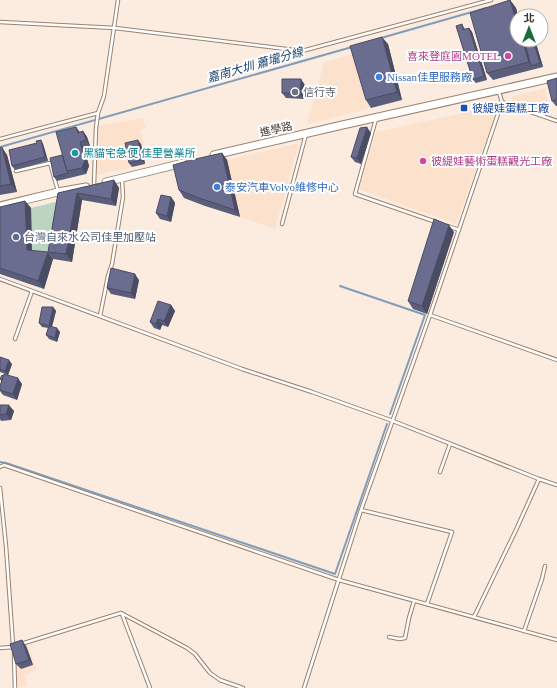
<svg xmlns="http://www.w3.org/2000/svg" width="557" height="688" font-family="'Times New Roman','Noto Sans TC',serif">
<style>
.built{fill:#fce1cd}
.green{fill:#bcd5c0}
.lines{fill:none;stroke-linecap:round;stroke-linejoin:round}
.stream{stroke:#819db9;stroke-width:2}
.service-casing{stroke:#9a816e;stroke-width:4.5}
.secondary-casing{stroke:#9a816e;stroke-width:9}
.service{stroke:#fff;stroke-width:2.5}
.secondary{stroke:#fff;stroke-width:7}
.wall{fill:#5b5e7b}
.shaded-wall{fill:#4a4c64}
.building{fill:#6a6d8f;stroke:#4a4c64}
.hotel-dot{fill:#d1479c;stroke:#fff;stroke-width:1.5}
.shop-dot{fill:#3f7fe0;stroke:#fff;stroke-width:1.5}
.worship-dot{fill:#6b7280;stroke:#fff;stroke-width:1.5}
.transit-dot{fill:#1a4fb4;stroke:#fff;stroke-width:1.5}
.culture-dot{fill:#0f9aa8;stroke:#fff;stroke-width:1.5}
.service-dot{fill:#5c6f8a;stroke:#fff;stroke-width:1.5}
.labels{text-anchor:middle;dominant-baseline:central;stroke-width:4;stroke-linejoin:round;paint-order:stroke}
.hotel-label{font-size:11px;fill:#b23c85;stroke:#fff;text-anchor:end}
.shop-label{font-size:11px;fill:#366cbe;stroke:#fff;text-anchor:start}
.worship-label{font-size:11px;fill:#5b616d;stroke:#fff;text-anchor:start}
.transit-label{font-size:11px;fill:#164399;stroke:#fff;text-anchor:start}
.street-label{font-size:11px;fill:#41362e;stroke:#fff}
.culture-label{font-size:11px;fill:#0d838f;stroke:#fff;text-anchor:start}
.service-label{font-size:11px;fill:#4e5e75;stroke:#fff;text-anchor:start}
.water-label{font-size:12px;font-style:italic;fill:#1d4870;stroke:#fff}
</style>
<rect width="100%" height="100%" fill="#fcecdf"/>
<g class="built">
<path d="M355 53 371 108 307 124 324 63Z"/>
<path d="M545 88 552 117 512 101 511 97Z"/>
<path d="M499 105 456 224 359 189 376 132Z"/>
<path d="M143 118 146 128 140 130 144 144 128 147 132 167 96 175 93 158 97 126Z"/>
<path d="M299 143 275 229 240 217 227 160Z"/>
<path d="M27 643 37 670 25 675 27 686 16 687 13 647Z"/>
</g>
<path class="green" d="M63 200 53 259 32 258 31 208Z"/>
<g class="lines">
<g class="stream">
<path d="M381 38 486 8"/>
<path d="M0 147 352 47"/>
<path d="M340 286 425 315 390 414"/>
<path d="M0 462 6 463 335 574 387 424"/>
</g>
<defs>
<g id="service">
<path d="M0 22 115 28 302 51 491 0"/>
<path d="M499 92 502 102 557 121"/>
<path d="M376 119 355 194 436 222"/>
<path d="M0 139 98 113 104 96 118 0"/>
<path d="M16 171 50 163 58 191"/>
<path d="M94 185 96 128 98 113"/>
<path d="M282 224 306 134"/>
<path d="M448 226 459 230"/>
<path d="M0 279 242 369 312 392 393 421 539 479 557 485"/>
<path d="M430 315 557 360"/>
<path d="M100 316 108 276 112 264 123 197 122 179"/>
<path d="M15 339 32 291"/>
<path d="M0 467 4 465 339 580 557 640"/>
<path d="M440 472 450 444"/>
<path d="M0 488 6 546 13 645"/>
<path d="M361 510 452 532 427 604"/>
<path d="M122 614 150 688"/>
<path d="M474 617 516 530 539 479"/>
<path d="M524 631 542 579 545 566"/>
<path d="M389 637 400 639 405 638 409 618 414 601"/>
<path d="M21 644 121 613 187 648 195 654 210 673 220 680 243 688"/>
<path d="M0 648 13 647"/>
<path d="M14 654 15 688"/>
<path d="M304 688 361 510 430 315 502 102"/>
</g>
<g id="secondary">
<path d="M214 155 338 126 557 77"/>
<path d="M106 182 183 163"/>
<path d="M0 206 58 192 86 187"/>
</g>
</defs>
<use href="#service" class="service-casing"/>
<use href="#secondary" class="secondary-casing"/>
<use href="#service" class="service"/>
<use href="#secondary" class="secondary"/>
</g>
<g class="wall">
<path d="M510 0 516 8 518 16H517V40H535L543 67 493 80 487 73Z"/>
<path d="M462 24 465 29 469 28 472 32 487 80 476 83 473 80Z"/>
<path d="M388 44 402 100 371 108 366 100Z"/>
<path d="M557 78V106H556L552 101Z"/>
<path d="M305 85 304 99 286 98 282 93Z"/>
<path d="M76 127 80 132 83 131 87 137 90 146 84 148 89 166 86 174 57 181 54 177 62 155Z"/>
<path d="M371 133 361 164 355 162 351 157Z"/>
<path d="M41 140 43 144 48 161 15 170 12 166Z"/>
<path d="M141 144 145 164 132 167 129 163Z"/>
<path d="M0 148 7 155 17 192 0 195Z"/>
<path d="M222 153 227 160 240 217 205 206 184 198 179 190Z"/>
<path d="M114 180 119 188 116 206 82 200 72 262 53 259 48 252 58 193Z"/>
<path d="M171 197 175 203 171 222 160 219 156 213Z"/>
<path d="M25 201 31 208 32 251 53 259 44 289 0 274V207Z"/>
<path d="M454 232 427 314 413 309 408 301Z"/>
<path d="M139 280 135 299 111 294 107 288Z"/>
<path d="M171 305 175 311 168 327 162 325 160 330 154 328 150 322Z"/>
<path d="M53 307 56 311 52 327 60 332 57 342 49 339 46 335 48 328 42 327 39 323Z"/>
<path d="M0 357 12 364 8 375 0 372Z"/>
<path d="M0 379 22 384 17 400 3 395 0 391V386L2 381Z"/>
<path d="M0 405 14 411 11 420 1 421 0 419Z"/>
<path d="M26 646 33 665 21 669 16 664Z"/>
</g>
<g class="shaded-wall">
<path d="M510 0 516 8 518 16H517V23Z"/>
<path d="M469 28 472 32 487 80 484 76Z"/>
<path d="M382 37 388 44 402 100 397 92Z"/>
<path d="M522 40H525L531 66 529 62Z"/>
<path d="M533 40H535L543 67 540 63Z"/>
<path d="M301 79 305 85 304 99 300 93Z"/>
<path d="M367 127 371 133 361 164 357 158Z"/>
<path d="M83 131 87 137 90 146 86 140Z"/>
<path d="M41 140 43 144 48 161 45 157Z"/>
<path d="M138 140 141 144 145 164 142 160Z"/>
<path d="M80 142 84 148 89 166 86 174 82 168Z"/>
<path d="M2 147 7 155 17 192 11 184Z"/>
<path d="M222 153 227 160 240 217 235 210Z"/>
<path d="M114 180 119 188 116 206 111 199Z"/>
<path d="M77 193 82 200 72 262 66 254Z"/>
<path d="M171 197 175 203 171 222 167 216Z"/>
<path d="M25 201 31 208 32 258 27 250Z"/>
<path d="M449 225 454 232 427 314 422 306Z"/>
<path d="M48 252 53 259 44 289 38 281Z"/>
<path d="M135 274 139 280 135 299 131 293Z"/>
<path d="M171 305 175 311 168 327 164 321Z"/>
<path d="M53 307 56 311 51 329 49 326Z"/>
<path d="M158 319 162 325 160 330 156 324Z"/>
<path d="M57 328 60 332 57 342 55 338Z"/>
<path d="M9 360 12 364 8 375 5 371Z"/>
<path d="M18 378 22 384 17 400 13 394Z"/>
<path d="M9 405 14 411 11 420 6 414Z"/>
<path d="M22 640 26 646 33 665 29 660Z"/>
</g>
<g class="building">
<path d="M510 0 517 23V40H522L529 62 487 73 470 13Z"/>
<path d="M462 24 463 30 469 28 484 76 473 80 456 26Z"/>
<path d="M382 37 397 92 366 100 350 46Z"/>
<path d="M524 40H533L540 63 531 66Z"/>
<path d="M557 78V99L552 101 547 81Z"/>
<path d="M282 79H301L300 93H282Z"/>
<path d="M76 127 78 133 83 131 86 140 80 142 85 160 82 168 67 171 56 132Z"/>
<path d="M367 127 357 158 351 157 360 128Z"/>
<path d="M41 140 45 157 12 166 9 150 37 143 36 141Z"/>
<path d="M138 140 142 160 129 163 125 143Z"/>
<path d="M2 147 11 184 0 186V148Z"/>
<path d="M222 153 235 210 199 198 179 190 173 165 191 160Z"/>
<path d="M62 155 67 171 68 173 54 177 50 158Z"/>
<path d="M114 180 111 199 77 193 66 254 48 252 58 193Z"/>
<path d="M161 195 171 197 167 216 156 213Z"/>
<path d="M25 201 27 250 48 252 38 281 0 268V207Z"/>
<path d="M434 219 449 225 422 306 408 301Z"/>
<path d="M111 268 135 274 131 293 107 288Z"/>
<path d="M158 301 171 305 164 321 158 319 156 324 150 322Z"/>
<path d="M42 307H53L49 326 39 323Z"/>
<path d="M49 326 57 328 55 338 46 335Z"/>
<path d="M0 357 9 360 5 371 0 369Z"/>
<path d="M4 374 18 378 13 394 0 390V386Z"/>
<path d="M2 375 3 376 2 380 0 379Z"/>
<path d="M0 405H9L6 414 0 415Z"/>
<path d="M22 640 29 660 16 664 10 644Z"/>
</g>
<g class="hotel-dot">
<circle cx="508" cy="56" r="4"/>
<circle cx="423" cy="161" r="4"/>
</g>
<g class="shop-dot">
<circle cx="379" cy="77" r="4"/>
<circle cx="217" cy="187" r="4"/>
</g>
<circle class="worship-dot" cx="295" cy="92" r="4"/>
<rect class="transit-dot" x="460" y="104" width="8" height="8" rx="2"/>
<circle class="culture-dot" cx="75" cy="153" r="4"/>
<circle class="service-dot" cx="16" cy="237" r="4"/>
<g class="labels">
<g class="hotel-label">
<text x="500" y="56">喜來登庭園MOTEL</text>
<text x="431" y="161" text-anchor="start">彼緹娃藝術蛋糕觀光工廠</text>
</g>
<g class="shop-label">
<text x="387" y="77">Nissan佳里服務廠</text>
<text x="225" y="187">泰安汽車Volvo維修中心</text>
</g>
<g class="worship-label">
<text x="303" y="92">信行寺</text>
</g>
<g class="transit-label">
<text x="472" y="108">彼緹娃蛋糕工廠</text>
</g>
<g class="street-label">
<text transform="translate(276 129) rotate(-13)">進學路</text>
</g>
<g class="culture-label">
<text x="83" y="153">黑貓宅急便 佳里營業所</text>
</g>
<g class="service-label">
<text x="24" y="237">台灣自來水公司佳里加壓站</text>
</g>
<g class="water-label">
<text transform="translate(255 65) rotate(-16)">嘉南大圳 蕭壠分線</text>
</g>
</g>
<g transform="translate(529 28)"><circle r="19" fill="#ffffff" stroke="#b3afab"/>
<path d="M0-3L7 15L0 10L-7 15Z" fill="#1b6c3d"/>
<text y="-6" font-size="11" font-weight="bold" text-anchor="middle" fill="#41362e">北</text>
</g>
</svg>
